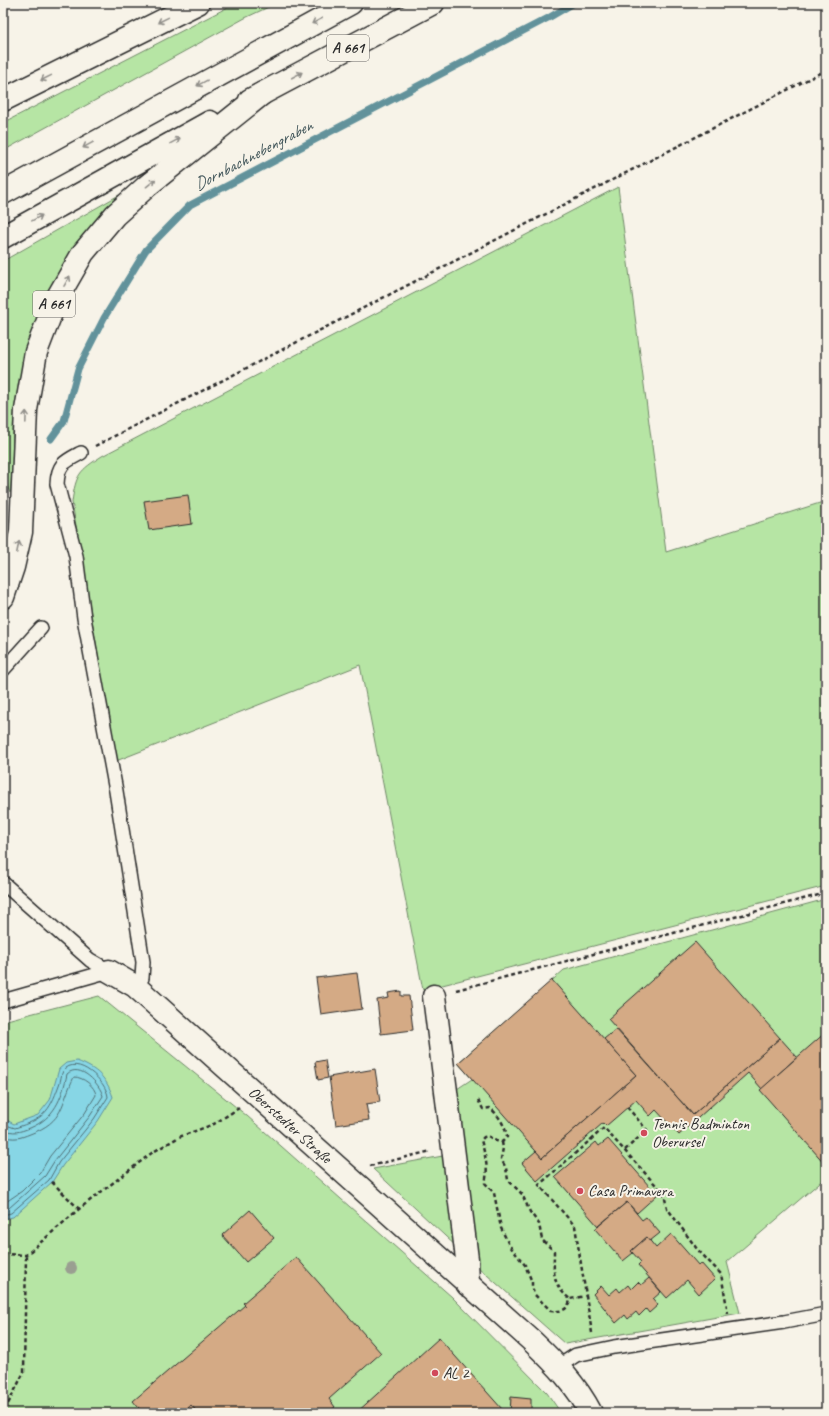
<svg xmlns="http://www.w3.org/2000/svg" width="829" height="1416" font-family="Caveat,sans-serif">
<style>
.green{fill:#b6e5a4;stroke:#708868}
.water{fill:#87d6e5;stroke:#62929b}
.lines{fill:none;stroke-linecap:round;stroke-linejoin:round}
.shore{stroke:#506f75;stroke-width:1}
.stream{stroke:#62929b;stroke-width:7}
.building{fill:#d4aa85;stroke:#2b2b2b}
.lane-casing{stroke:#2b2b2b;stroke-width:16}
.street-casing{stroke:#2b2b2b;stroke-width:25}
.highway-casing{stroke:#2b2b2b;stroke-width:25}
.path{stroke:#2b2b2b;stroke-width:2.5;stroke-dasharray:4 3;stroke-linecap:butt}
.lane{stroke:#f7f3e8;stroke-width:13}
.street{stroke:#f7f3e8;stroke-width:22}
.highway{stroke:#f7f3e8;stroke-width:22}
.tree{fill:#9a9f91}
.oneway{stroke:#918f8a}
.poi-dot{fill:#d1495b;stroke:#f7f3e8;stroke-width:1.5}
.labels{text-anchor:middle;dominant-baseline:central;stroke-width:4;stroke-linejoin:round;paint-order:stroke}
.shield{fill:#f7f3e8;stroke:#686764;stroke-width:1}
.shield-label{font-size:15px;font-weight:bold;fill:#2b2b2b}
.poi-label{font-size:16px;fill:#2b2b2b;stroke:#f7f3e8;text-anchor:start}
.street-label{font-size:16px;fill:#2b2b2b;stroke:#f7f3e8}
.water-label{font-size:17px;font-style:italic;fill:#42565a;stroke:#f7f3e8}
</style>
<rect width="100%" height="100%" fill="#f7f3e8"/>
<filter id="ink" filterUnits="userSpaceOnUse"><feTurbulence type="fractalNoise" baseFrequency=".025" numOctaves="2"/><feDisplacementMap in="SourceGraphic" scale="8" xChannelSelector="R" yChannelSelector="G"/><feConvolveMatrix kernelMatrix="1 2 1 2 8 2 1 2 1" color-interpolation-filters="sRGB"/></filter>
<g filter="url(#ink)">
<g class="green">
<path d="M236 3H277L245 18 3 151V123Z"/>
<path d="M618 187 666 552 826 501V886L423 990 360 665 116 761 72 502C76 474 79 471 102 456Z"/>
<path d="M119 195C109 207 98 217 89 229 47 279 24 342 15 406 11 435 14 464 10 493L3 475V261Z"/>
<path d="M826 899V1177L727 1262 740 1313 565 1344 478 1267 457 1089 472 1079 458 1063 564 970Z"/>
<path d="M99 996 247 1116 452 1297 547 1393 561 1413H3V1021Z"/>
<path d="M448 1155 459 1249 373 1169Z"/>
</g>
<path class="water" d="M77 1061C97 1069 106 1077 113 1097L98 1121 63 1165 52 1182 13 1217 3 1219V1118L14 1124 38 1115 50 1100 59 1069 66 1063Z"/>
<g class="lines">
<g class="shore">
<path d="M3 1124 15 1128C43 1119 49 1113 59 1085 61 1081 61 1074 63 1071 77 1053 107 1082 108 1097L94 1119 59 1162 49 1180 11 1213 3 1215"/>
<path d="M3 1129C14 1134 19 1132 30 1128 54 1118 62 1099 67 1074 80 1062 100 1084 103 1096L90 1116 55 1160 45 1176 9 1208 3 1210"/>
<path d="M3 1136C14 1140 20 1138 30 1134 65 1121 60 1105 74 1077 83 1077 95 1086 96 1095L85 1113 50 1156 40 1173 22 1191 3 1204"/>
</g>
<path class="stream" d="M51 439 64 421 78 369 104 318 146 250 190 205 550 17 574 3"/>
</g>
<g class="building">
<path d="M188 495 192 524 149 530 144 501Z"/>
<path d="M695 942 780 1038 693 1115 608 1019Z"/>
<path d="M357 973 362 1009 321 1015 316 978Z"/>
<path d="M552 980 636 1075 542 1158 458 1063Z"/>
<path d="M401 991V996H409L413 1030 381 1034 377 1000 389 998 388 993Z"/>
<path d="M616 1029 693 1115 780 1038 797 1057 762 1089 748 1073 679 1135 656 1110 650 1116 636 1100 606 1126 603 1123 537 1181 522 1163 536 1151 542 1158 636 1075 604 1039Z"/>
<path d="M826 1032V1165L760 1090Z"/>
<path d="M325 1060 328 1078 318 1080 315 1062Z"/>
<path d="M375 1069 380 1102 366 1104 369 1120 336 1125 329 1077Z"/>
<path d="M608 1139 657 1195 637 1213 627 1202 598 1226 555 1177 596 1142 599 1146Z"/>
<path d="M627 1202 642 1220 646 1217 660 1233 650 1241 647 1237 631 1251 633 1253 623 1261 595 1229Z"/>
<path d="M250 1210 274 1238 246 1262 222 1235Z"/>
<path d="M671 1234 699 1266 701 1263 715 1279 699 1294 687 1280 667 1298 638 1265 641 1262 631 1251 647 1237 656 1248Z"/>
<path d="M296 1257 381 1353 329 1399 335 1407 328 1413H198L191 1405 182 1413H143L133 1401 245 1305 243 1303Z"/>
<path d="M649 1278 661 1292 653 1299 658 1305 649 1313 646 1309 639 1316 636 1312 628 1319 625 1315 616 1323 593 1294 601 1286 609 1295 617 1288 620 1292 628 1285 631 1289 638 1282 641 1285Z"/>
<path d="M439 1338 502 1409 501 1410 503 1413H356Z"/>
<path d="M511 1397 531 1399V1413H510Z"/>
<path d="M191 1405 198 1413H182Z"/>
</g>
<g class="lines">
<defs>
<g id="lane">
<path d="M81 453C64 462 58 464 57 484L76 556 84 618 116 791 143 962 142 978 135 986"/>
<path d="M3 670 41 628"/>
<path d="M3 883 90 960 109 971"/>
<path d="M3 1001 109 971"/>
<path d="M559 1366 576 1355 614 1347 784 1322 826 1314"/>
</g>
<g id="street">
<path d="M109 971 135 986 532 1341C555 1363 576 1384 591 1413"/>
<path d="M434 996 467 1259 468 1285"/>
</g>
<g id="highway">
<path d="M3 100 198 3"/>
<path d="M250 100 433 3"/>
<path d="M3 193 351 3"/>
<path d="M3 237 210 122"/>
<path d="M3 597 13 567 21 532 26 410 36 352 56 300 83 253 115 215 147 186 263 93"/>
</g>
</defs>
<use href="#lane" class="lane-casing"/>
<use href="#street" class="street-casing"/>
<use href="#highway" class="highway-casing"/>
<g class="path">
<path d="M95 446 826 70"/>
<path d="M456 990 826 893"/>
<path d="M478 1100 483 1109 490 1108C498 1114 506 1127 507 1137L502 1142 496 1141 488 1136 484 1137 481 1140C485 1155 489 1168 485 1183L494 1193 501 1228 509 1245 525 1265 532 1282V1287L534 1294 551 1311C561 1312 569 1310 570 1299L586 1296"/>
<path d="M502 1142 503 1148 501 1159 506 1168 508 1180 522 1194 530 1212 539 1224 542 1240 554 1251C554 1272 551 1284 570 1299"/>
<path d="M625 1150 647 1130 627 1107"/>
<path d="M370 1166 431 1151"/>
<path d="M52 1182 79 1209"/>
<path d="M3 1254 26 1255 79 1209 153 1152 179 1137 214 1124 239 1108"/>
<path d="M592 1333 575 1226 539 1185 604 1128 664 1194 667 1208 697 1249 721 1274 728 1313"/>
<path d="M3 1398 8 1404"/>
<path d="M3 1408 8 1404 24 1372 26 1255"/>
</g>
<use href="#lane" class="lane"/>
<use href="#street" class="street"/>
<use href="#highway" class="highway"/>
</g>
<circle class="tree" cx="71" cy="1268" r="6"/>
<defs><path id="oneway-shaft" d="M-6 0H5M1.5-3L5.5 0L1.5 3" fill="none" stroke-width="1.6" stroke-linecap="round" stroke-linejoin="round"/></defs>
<g class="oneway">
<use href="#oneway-shaft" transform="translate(163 20) rotate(154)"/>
<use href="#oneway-shaft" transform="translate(317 21) rotate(152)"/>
<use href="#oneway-shaft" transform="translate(297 75) rotate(-28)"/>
<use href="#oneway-shaft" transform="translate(46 78) rotate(154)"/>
<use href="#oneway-shaft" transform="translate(202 83) rotate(151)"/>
<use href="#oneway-shaft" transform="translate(175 141) rotate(-29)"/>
<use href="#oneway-shaft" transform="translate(88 145) rotate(151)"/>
<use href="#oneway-shaft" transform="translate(151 183) rotate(-39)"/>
<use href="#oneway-shaft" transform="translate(37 218) rotate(-29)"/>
<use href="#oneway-shaft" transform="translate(67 281) rotate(-60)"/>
<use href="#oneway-shaft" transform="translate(26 417) rotate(-88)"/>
<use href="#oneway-shaft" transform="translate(18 547) rotate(-78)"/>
</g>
</g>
<g class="poi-dot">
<circle cx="644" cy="1133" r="4"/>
<circle cx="580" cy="1191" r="4"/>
<circle cx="435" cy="1373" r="4"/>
</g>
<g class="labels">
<g class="shield">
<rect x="327" y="35" width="42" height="26" rx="3"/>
<rect x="33" y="291" width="42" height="26" rx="3"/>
</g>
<g class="shield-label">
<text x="348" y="48">A 661</text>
<text x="54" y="304">A 661</text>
</g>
<g class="poi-label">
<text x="652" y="1124">Tennis Badminton<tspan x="652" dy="18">Oberursel</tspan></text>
<text x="588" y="1191">Casa Primavera</text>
<text x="443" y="1373">AL 2</text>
</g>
<g class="street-label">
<text transform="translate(290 1125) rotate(42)">Oberstedter Straße</text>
</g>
<g class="water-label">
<text transform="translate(253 155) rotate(-28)">Dornbachnebengraben</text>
</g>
</g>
<rect width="829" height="1416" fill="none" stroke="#f7f3e8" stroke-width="16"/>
<rect x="8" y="8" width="813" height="1400" fill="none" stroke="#2b2b2b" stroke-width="1.5" filter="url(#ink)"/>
</svg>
